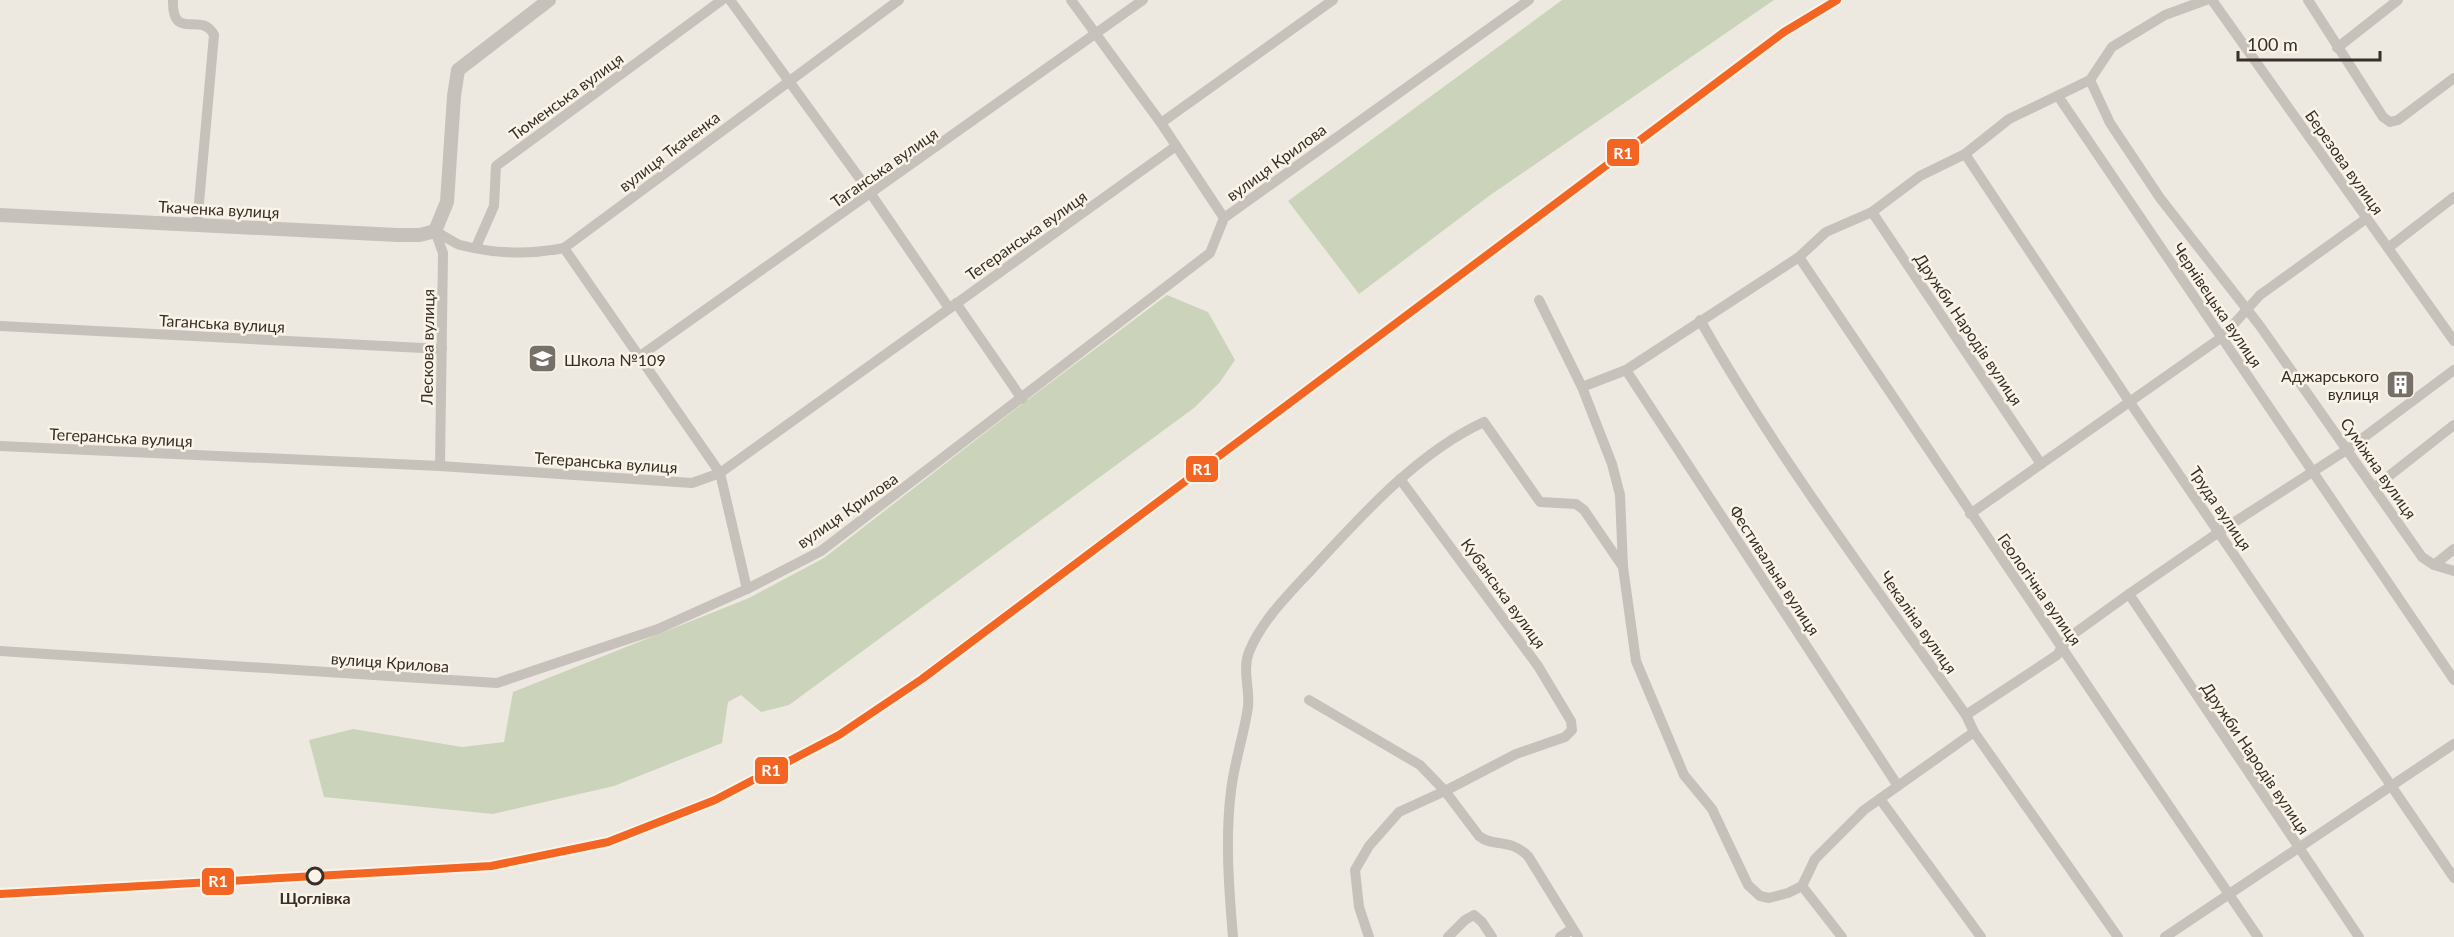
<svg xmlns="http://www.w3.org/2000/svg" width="2454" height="937" font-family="Lato,sans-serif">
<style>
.green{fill:#cbd4ba}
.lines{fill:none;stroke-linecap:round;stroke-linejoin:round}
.minor{stroke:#c6c1ba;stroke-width:10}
.tertiary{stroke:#c6c1ba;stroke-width:14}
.rail-1-casing{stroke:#faf4e8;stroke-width:12}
.rail-1{stroke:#f26522;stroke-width:8}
.stop-dot{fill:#faf4e8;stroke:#372f28;stroke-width:3}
.labels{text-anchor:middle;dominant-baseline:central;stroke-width:5;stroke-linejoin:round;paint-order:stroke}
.street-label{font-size:16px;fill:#372f28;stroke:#faf4e8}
.poi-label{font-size:16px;fill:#372f28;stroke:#faf4e8;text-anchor:start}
.stop-label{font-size:16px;font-weight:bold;fill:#372f28;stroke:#faf4e8}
.line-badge{stroke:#faf4e8;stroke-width:2}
.badge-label{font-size:16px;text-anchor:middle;font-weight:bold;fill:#fff}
</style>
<rect width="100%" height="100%" fill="#ede9e1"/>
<g class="green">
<path d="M1562 0H1774L1489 196 1359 294 1288 201Z"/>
<path d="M1167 295 1208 312 1235 360 1220 382 1194 408 789 705 761 712 741 695 728 702 722 743 614 786 493 814 324 797 309 740 353 729 462 747 504 742 513 692 749 598 824 558 1022 404Z"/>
</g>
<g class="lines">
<g class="minor">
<path d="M173 0C172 43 201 10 214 35L197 225"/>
<path d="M730 0 871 194 949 308"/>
<path d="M1071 0 1161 123 1224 218"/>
<path d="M2212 0 2454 341"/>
<path d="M2308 0 2383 117 2390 122 2398 120 2454 78"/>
<path d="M2337 48 2398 0"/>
<path d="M2090 80 2110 123 2160 198 2260 326 2422 557 2434 565 2454 571"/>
<path d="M2058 96 2454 680"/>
<path d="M1161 123 1333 0"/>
<path d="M1965 154 2129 401 2454 878"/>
<path d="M1872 212 2041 464"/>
<path d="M435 231C443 235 452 242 460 245 495 254 529 255 564 248L899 0"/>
<path d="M435 231 443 253 440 466"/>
<path d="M476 247 494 206 496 166 722 0"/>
<path d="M564 248 720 473 747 589"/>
<path d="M2388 248 2454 197"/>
<path d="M1799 257C1951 484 2104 711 2258 937"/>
<path d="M1539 300 1582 387 1612 464 1620 495 1623 567 1636 661 1684 775 1712 809 1748 885 1760 896 1769 898 1788 893 1802 886 1815 859 1864 810 1974 732"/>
<path d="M956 303 1022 399"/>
<path d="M1700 320C1778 458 1875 586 1966 715L1974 732 2118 937"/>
<path d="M0 326 442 349"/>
<path d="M640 356 1143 0"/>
<path d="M1626 370 1898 786"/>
<path d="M1582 387 1626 370 1799 257 1826 232 1872 212 1920 176 1965 154 2009 119 2090 80 2112 47 2165 15 2206 0"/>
<path d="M0 446 440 466 692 483 720 473 1176 146"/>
<path d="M2375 487 2454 425"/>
<path d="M1970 514 2222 337 2260 295 2367 218"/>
<path d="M2434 565 2454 549"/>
<path d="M2129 594 2359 937"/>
<path d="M0 651 497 683 658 629 747 589 821 551 1210 253 1224 218 1529 0"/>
<path d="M1309 700 1420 765 1445 791 1479 836C1494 848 1508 837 1528 856L1578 937"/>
<path d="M1966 715 2057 655 2068 638 2129 594 2219 532 2348 449 2454 370"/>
<path d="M1880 799 1981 937"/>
<path d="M1802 886 1842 937"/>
<path d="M1233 937C1229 890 1225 838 1231 791 1234 763 1244 735 1248 707 1250 689 1242 669 1249 652 1262 620 1289 594 1312 569 1360 517 1418 452 1484 422L1540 502 1576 504 1584 510 1623 567"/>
<path d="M1369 937 1359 907 1355 870 1369 846 1399 812 1445 791 1516 754 1565 737 1572 730 1571 721 1538 666 1400 479"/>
<path d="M1448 937 1465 920 1474 915 1482 922 1492 937"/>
<path d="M1560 937 1572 929"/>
<path d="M2165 937 2454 744"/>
</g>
<path class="tertiary" d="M0 215 397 235H420L435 231 447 202 454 96 458 70 549 0"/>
<defs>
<path id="rail-1" d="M0 894 491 866 608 842 715 800 839 735 922 679 1784 32 1837 0"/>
</defs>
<use href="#rail-1" class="rail-1-casing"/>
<use href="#rail-1" class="rail-1"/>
</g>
<defs>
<symbol id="school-square" viewBox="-11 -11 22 22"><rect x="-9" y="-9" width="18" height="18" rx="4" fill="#777069" stroke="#faf4e8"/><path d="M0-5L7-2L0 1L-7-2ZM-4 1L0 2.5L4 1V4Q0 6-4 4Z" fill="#fff"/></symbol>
<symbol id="building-square" viewBox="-11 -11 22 22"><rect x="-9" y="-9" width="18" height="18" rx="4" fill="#777069" stroke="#faf4e8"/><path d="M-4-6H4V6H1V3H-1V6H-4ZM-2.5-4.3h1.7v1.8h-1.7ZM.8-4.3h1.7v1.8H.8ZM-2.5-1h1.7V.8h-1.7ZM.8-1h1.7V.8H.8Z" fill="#fff"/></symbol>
</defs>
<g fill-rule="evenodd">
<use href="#school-square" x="526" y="342" width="33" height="33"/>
<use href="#building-square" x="2384" y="368" width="33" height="33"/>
</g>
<circle class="stop-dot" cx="315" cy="876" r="8"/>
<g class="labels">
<g class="street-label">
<text transform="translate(566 96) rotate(-36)">Тюменська вулиця</text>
<text transform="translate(669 151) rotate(-37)">вулиця Ткаченка</text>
<text transform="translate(1276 162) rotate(-36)">вулиця Крилова</text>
<text transform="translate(2345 162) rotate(55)">Березова вулиця</text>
<text transform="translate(884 167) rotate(-35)">Таганська вулиця</text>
<text transform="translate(219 209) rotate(3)">Ткаченка вулиця</text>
<text transform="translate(1026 235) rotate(-35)">Тегеранська вулиця</text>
<text transform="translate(2218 305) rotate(56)">Чернівецька вулиця</text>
<text transform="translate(222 323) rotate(3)">Таганська вулиця</text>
<text transform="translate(1969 329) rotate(56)">Дружби Народів вулиця</text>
<text transform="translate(427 347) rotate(-89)">Лескова вулиця</text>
<text transform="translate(121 437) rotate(3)">Тегеранська вулиця</text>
<text transform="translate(606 462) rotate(4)">Тегеранська вулиця</text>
<text transform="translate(2379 468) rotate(55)">Суміжна вулиця</text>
<text transform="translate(2221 508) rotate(56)">Труда вулиця</text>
<text transform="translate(847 510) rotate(-35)">вулиця Крилова</text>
<text transform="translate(1775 570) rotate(57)">Фестивальна вулиця</text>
<text transform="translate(2040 589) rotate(55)">Геологічна вулиця</text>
<text transform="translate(1504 593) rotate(54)">Кубанська вулиця</text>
<text transform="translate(1919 622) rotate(55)">Чекаліна вулиця</text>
<text transform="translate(390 662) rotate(4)">вулиця Крилова</text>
<text transform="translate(2256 758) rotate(56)">Дружби Народів вулиця</text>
</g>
<g class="poi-label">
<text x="564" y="359">Школа №109</text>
<text x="2379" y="375" text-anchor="end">Аджарського<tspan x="2379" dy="18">вулиця</tspan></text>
</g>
<g class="stop-label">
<text x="315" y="897">Щоглівка</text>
</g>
</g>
<g class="line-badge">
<rect x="1606" y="138" width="34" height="29" rx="6" fill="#f26522"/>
<rect x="1185" y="455" width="34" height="28" rx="6" fill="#f26522"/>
<rect x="754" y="756" width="35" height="29" rx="6" fill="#f26522"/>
<rect x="201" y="867" width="34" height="29" rx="6" fill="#f26522"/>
</g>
<g class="badge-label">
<text x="1623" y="159">R1</text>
<text x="1202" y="475">R1</text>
<text x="771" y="776">R1</text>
<text x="218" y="887">R1</text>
</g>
<path d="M2238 51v9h142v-9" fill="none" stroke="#372f28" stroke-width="3"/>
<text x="2247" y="51" font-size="18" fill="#372f28" stroke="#faf4e8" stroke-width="4.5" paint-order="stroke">100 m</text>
</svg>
